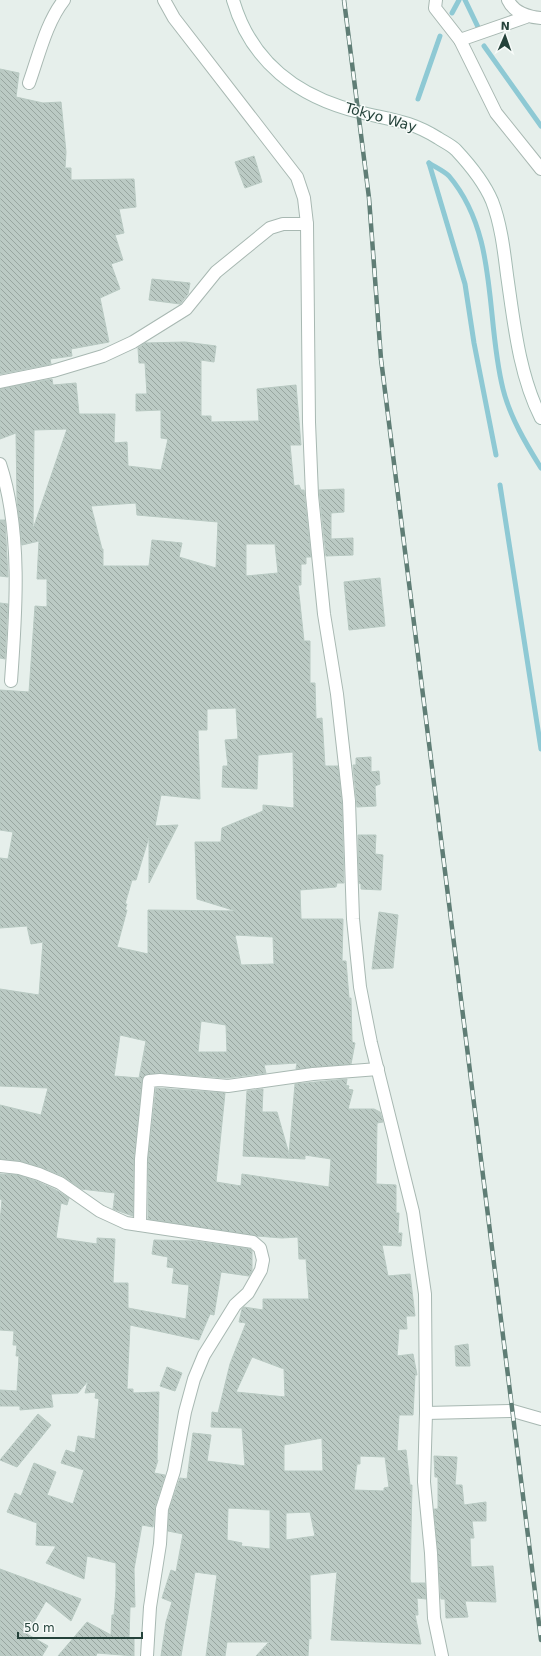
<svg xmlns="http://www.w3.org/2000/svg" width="541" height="1656" font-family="'DejaVu Sans',sans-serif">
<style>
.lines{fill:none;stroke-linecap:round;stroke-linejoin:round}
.stream{stroke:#8ec9d4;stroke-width:5}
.building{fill:url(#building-back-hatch);stroke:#b8c9c2;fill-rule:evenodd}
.street-casing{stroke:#a8b8b2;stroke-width:14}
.secondary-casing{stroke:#a4bbb3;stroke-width:14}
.street{stroke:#fff;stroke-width:12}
.secondary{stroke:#fff;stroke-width:12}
.rail-casing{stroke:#5f7d75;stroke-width:4.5}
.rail{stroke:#f7fbf9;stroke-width:3;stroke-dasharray:9;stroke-linecap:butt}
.labels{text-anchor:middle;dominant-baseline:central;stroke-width:3;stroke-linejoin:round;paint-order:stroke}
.street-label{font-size:14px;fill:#24423a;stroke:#f7fbf9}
</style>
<defs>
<pattern id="building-back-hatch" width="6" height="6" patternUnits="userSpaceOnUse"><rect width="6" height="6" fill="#bbcac4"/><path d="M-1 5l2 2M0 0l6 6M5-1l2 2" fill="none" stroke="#98a6a0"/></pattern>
</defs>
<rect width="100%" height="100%" fill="#e6efeb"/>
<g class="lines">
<g class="stream">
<path d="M465 0 478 27"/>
<path d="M452 13 459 0"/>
<path d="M484 46 541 126"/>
<path d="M418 99 440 36"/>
<path d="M429 163C435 167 444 171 449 176 499 235 485 318 503 389 510 417 526 444 541 468"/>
<path d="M429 163 465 284 474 343 496 455"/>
<path d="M500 485 541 749"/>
</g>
</g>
<g class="building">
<path d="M0 69 19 73 16 97 43 103 61 102 66 152 65 168H71V180L134 179 136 207 119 209 124 233 115 235 123 260 111 264 120 289 100 298 109 342 71 349 72 356 50 359 51 364 0 374Z"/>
<path d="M254 156 262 182 245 188 235 162Z"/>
<path d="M152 279 190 283 188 294 180 304 149 300Z"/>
<path d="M185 342 216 346 214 362 201 360V416H211V422L259 421 257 389 296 385 301 445H290L294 486 299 485 301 490H304L311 557H306V564H301V585H298L304 641H310V683H315L316 719 322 718 325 766H338L342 802 344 883H337L336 887 300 890 301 919H343L342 961H346L349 998H351L352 1042 355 1043 351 1064 296 1069 297 1063 264 1065 266 1073 227 1078 161 1073 145 1075 142 1080 134 1158 133 1216 113 1209 115 1193 81 1189 63 1176 41 1167 20 1161 0 1159V1105L41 1115 48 1088 0 1086V989L39 995 43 942 31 944 27 926 0 928V858L8 859 13 832 0 830V690L29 692 35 606 47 607V579H37L39 541 22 545 17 500 16 433 0 439V389L52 379 53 385 76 383 79 414H115L114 443 127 442 128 466 161 470 168 439 161 438V410L136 411V394H147L145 363H139L138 348 145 343ZM67 429 33 529 34 430ZM136 503 137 515 218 522 216 568 179 557 182 543 152 540 149 566H103V549H102L91 506ZM246 544H275L278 573 246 576ZM236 708 238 739 225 740 228 766H223L222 787 257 789 258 755 293 752 294 808 263 805V811L222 828 221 842H195L197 899 236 911 148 910V954L117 947 127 910H125L127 904H125L132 880H136L149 837V883L178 825 155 826 161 795 200 799 198 730H207V709ZM235 935 273 937 274 964 241 965ZM201 1021 226 1025 227 1052H198ZM120 1035 146 1041 139 1078 114 1076Z"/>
<path d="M344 489V512L331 513V539L353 538V555L326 556 319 490Z"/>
<path d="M0 520H5L8 577 0 576Z"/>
<path d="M380 578 385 626 349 630 344 582Z"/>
<path d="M0 603 8 604 5 659 0 658Z"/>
<path d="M371 757V772L379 771 380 784 375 786 376 806 357 807 353 765H356V758Z"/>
<path d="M358 835H376L375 854 383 855 381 890 361 889V884L359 883Z"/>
<path d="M379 912 398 915 393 968 372 969Z"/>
<path d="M347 1079 346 1085 349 1086 348 1089 353 1090 348 1109H374L380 1112 383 1122 377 1123 376 1184 396 1185V1213H399L398 1233H402L401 1246 382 1245 388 1276 410 1274 415 1316H406L407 1329H399L397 1356 413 1354 417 1375H415L413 1415H399L397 1451 406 1450 410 1485H412L410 1579 411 1583H425L426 1599 417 1598 418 1615H415L421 1644 331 1640 337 1572 310 1575 311 1639 309 1638 308 1656H256L269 1642H227L225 1656H206L217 1575 195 1572 181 1656H161L166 1622 172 1602 162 1598 171 1570 176 1572 183 1534 168 1531 169 1510 180 1478 187 1479 193 1433 211 1435 207 1461 245 1466 242 1428 211 1427 212 1412 218 1413 230 1364 246 1323 239 1322 242 1309 244 1307 263 1310V1299H309L306 1259H299L298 1237 282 1238 257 1236 148 1219V1159L156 1088 225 1093 216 1182 241 1186 242 1174 329 1187 331 1159 305 1155V1159L243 1156 247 1091 263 1089 262 1112H277L289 1154 295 1084ZM252 1357 284 1369 285 1397 236 1392ZM322 1438 323 1471H284V1445ZM360 1456 385 1457 389 1487 384 1488V1491L354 1490 357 1464H360ZM228 1508 270 1510V1549L241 1546 242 1543 227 1540ZM310 1512 315 1536 286 1540V1513Z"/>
<path d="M0 1174 18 1175 36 1181 56 1190 69 1198 67 1205 61 1203 56 1238 97 1244V1238L115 1239 113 1283H128V1308L186 1319 189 1285 172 1283 174 1268 167 1267 168 1257 152 1254 154 1240 194 1241 250 1249 252 1251V1271L249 1276 221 1272 214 1315 210 1314 199 1340 130 1325 127 1389H133V1393L159 1392 157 1460H158L154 1473 165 1475 155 1507 153 1527 142 1525 134 1569 135 1607H130L129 1638 134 1639V1656L97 1653 96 1656H58L87 1622 111 1635 112 1615H114L116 1589V1563L87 1556 84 1579 46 1563 56 1546 36 1545 37 1523 7 1512 15 1493 21 1496 34 1463 56 1472 47 1495 73 1504 84 1470 61 1463 66 1450 75 1453 78 1436 95 1439 99 1399 95 1398 96 1392 85 1393 88 1381 78 1393 51 1394 53 1407 20 1410V1406H0V1390L17 1391 19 1356H16L17 1345H13L14 1331 0 1330V1222L2 1200 0 1199Z"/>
<path d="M468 1344 470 1366H456L455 1346Z"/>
<path d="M167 1367 182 1373 175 1391 160 1386Z"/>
<path d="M38 1414 51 1425 17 1467 0 1460Z"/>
<path d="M434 1456 457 1457 455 1485H462L464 1505 486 1502V1521H472L474 1538H470L471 1567 493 1566 496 1602 465 1601 468 1617 446 1618 445 1599H441L434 1509H438V1477H435Z"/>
<path d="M0 1569 81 1599 71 1621 46 1601 27 1634 48 1646 42 1656H0Z"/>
</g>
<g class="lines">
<defs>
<g id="street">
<path d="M164 0 174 18 297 177 304 198 307 224 309 422 312 495 324 614 337 694 349 801 353 919 360 987 371 1043 413 1212 425 1294 426 1413 424 1482 431 1553 434 1618 442 1656"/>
<path d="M436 0 435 8 460 40 496 113 541 169"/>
<path d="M508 0C514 13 529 17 541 18"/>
<path d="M460 40 526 17"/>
<path d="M29 83C39 55 46 23 64 0"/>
<path d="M0 382 53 371 103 356 133 342 186 309 216 272 270 228 283 224H307"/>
<path d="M0 464C22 530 16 613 11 681"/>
<path d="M0 1166 19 1168 39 1174 60 1183 100 1211 126 1223 253 1242 260 1248 263 1260 261 1270 248 1293 235 1305 204 1355 194 1379 185 1412 174 1471 162 1509 160 1544 150 1607 147 1656"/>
<path d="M140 1225 141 1159 149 1081 160 1080 228 1086 313 1074 378 1069"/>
<path d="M426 1413 513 1411 541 1419"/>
</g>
<path id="secondary" d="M233 0C251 62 298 97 359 112 391 120 409 120 438 138 444 142 451 145 456 150 470 165 484 182 492 201 501 224 504 251 507 275 514 323 519 375 541 418"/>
</defs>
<use href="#street" class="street-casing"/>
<use href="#secondary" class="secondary-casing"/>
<use href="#street" class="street"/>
<use href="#secondary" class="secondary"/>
<defs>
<path id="rail" d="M344 0 369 198 381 359 541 1640"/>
</defs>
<use href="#rail" class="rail-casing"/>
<use href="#rail" class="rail"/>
</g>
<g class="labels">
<g class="street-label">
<text transform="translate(381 117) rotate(16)">Tokyo Way</text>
</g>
</g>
<g transform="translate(505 36) rotate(2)" stroke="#f7fbf9" stroke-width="3" paint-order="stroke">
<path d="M0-3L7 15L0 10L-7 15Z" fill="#24423a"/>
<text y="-6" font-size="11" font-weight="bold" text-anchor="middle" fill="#24423a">N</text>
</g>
<path d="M18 1632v6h124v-6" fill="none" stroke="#24423a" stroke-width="2"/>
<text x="24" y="1632" font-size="12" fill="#24423a" stroke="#f7fbf9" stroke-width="3" paint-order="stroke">50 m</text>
</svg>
